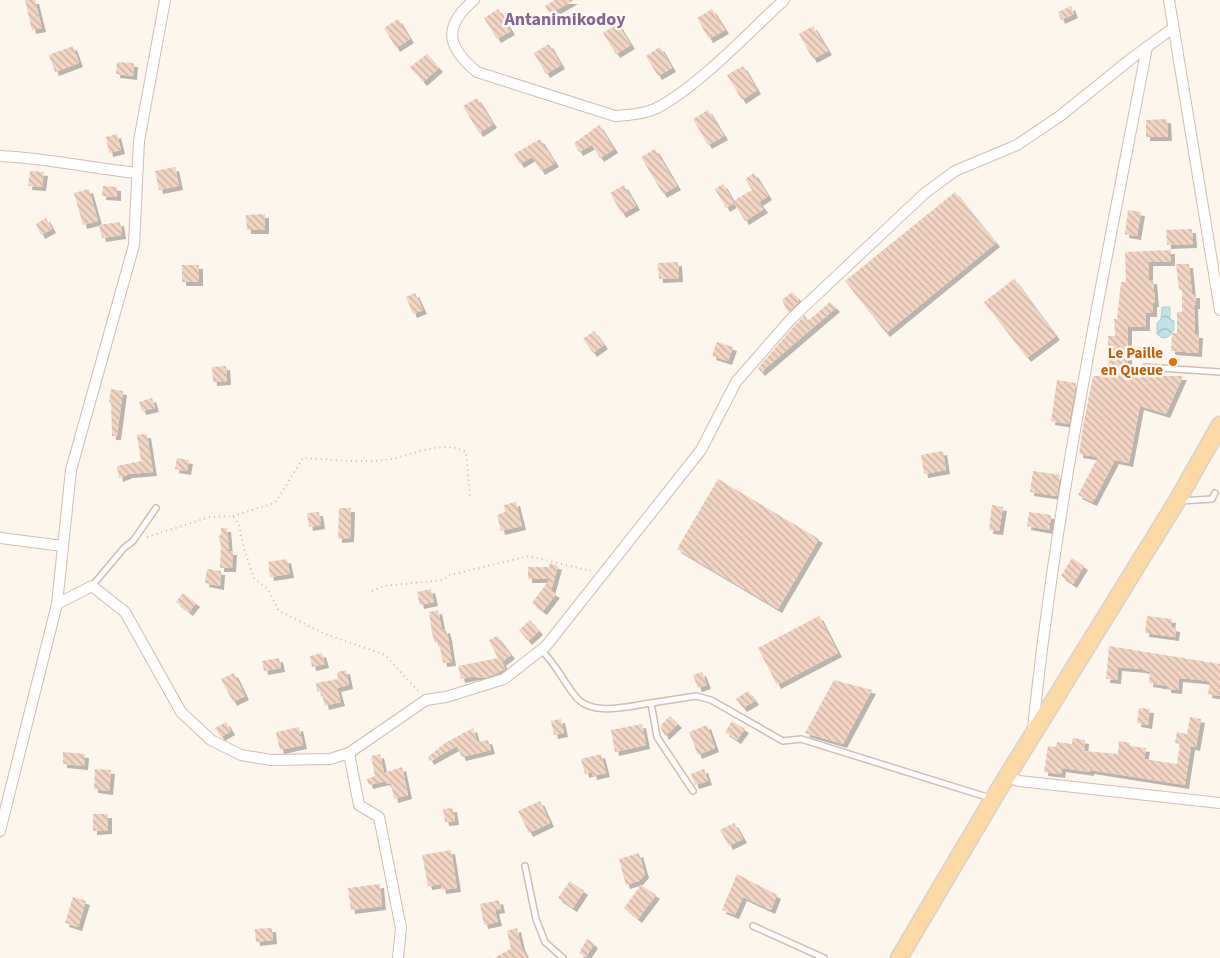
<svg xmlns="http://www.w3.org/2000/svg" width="1220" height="958" font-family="'Source Sans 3',sans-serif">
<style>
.water{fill:url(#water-waves);stroke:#a5d3da}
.building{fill:url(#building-back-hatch);filter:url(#shadow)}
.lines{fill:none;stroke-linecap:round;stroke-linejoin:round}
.lane-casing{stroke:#d1beb0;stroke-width:8}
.street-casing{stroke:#d1beb0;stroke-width:12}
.primary-casing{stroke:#dad1cd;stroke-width:19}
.path{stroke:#d9b8a5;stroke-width:2;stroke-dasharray:1 4;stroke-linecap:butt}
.lane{stroke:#fff;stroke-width:5}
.street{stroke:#fff;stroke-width:10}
.primary{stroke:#fbd9a5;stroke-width:16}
.food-dot{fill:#e8710a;stroke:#fffaf3;stroke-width:2}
.labels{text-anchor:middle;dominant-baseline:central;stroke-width:5;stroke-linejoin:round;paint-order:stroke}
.food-label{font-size:15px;font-weight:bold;fill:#c56008;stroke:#fffaf3;text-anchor:end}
.quarter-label{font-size:18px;font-weight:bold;fill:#846695;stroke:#fffaf3}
</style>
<defs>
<pattern id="water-waves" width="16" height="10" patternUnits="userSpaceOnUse" patternTransform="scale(1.25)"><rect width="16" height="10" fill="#bfe3e8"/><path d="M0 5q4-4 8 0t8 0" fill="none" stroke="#a0bbbe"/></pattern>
<pattern id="building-back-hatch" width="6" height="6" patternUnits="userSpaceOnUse" patternTransform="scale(1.25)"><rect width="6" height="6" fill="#f3d5c3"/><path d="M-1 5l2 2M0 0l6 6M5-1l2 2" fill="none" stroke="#cab0a1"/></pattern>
<filter id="shadow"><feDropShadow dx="4" dy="4" stdDeviation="0" flood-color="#0004"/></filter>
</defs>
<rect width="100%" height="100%" fill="#fdf6ec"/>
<path class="water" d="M1162 307H1170V319L1174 321V330L1168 337 1162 338 1157 334V323L1161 319Z"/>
<g class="building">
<path d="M25 0H35L42 28 32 30Z"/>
<path d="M555 0H574L550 14 545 6Z"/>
<path d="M1071 6 1074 14 1061 20 1058 12Z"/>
<path d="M498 9 511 31 497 39 484 18Z"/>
<path d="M712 9 725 30 709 39 697 18Z"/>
<path d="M398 19 410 39 396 48 384 28Z"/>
<path d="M618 24 631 45 616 54 603 33Z"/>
<path d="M813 26 828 51 813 59 799 34Z"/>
<path d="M549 44 561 65 546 74 534 53Z"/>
<path d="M73 46 79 63 55 72 49 55Z"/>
<path d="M660 47 672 68 658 76 646 56Z"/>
<path d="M427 54 439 68 423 82 410 67Z"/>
<path d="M117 62 134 63 133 76 116 74Z"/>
<path d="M743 66 757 90 742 100 727 75Z"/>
<path d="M477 98 493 124 479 133 463 106Z"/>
<path d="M708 110 724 136 708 145 693 119Z"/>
<path d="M1167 119 1168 137H1146V120Z"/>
<path d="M599 125 614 149 600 158 592 145 579 152 574 143Z"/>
<path d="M117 134 121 150 109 153 106 137Z"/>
<path d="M540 139 555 163 541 171 532 157 520 164 514 154Z"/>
<path d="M655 149 677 186 663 194 641 157Z"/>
<path d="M175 167 179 186 159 190 155 171Z"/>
<path d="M30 171 44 172 42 187 28 186Z"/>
<path d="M754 173 768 196 759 202 764 209 745 221 734 203 726 208 715 189 723 184 733 201 752 190 745 179Z"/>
<path d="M624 185 636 206 622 214 610 193Z"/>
<path d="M103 186 117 187V197L102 196Z"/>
<path d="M89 189 98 221 83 225 74 193Z"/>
<path d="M955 192 996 243 886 333 845 281Z"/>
<path d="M1128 210 1141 212 1137 236 1125 234Z"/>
<path d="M265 214V230H247L246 215Z"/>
<path d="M46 218 52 229 41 235 36 224Z"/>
<path d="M120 222 122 235 102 238 99 225Z"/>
<path d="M1192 229 1193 244 1167 245 1166 230Z"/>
<path d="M1171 250V262H1149V280H1153L1155 303H1153V313H1146V327H1128V376H1183L1166 414 1140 406 1129 463 1115 460 1093 502 1078 495 1098 457 1079 454 1083 426 1093 376H1108V336H1115L1114 319H1117L1121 282H1126L1125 252Z"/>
<path d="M678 262 679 278 659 279 658 263Z"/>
<path d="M1176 264H1189L1192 294H1196V305H1194L1195 334H1199L1198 353 1171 351 1172 333H1177V312H1182V290H1179Z"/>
<rect x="182" y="265" width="17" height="17"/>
<path d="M1014 279 1056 336 1027 358 984 302Z"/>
<path d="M792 292 799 299 798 303 788 312 782 300Z"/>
<path d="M415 293 423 310 413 314 406 297Z"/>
<path d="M830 302 836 308 761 372 758 368 796 324 805 315 808 321Z"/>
<path d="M594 331 604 345 593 353 583 339Z"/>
<path d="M717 342 733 347 728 361 712 356Z"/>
<path d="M226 366 227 381 213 382 212 367Z"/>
<path d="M1057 380 1076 383 1069 424 1051 421Z"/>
<path d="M111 389 123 391 117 436H112L111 403 109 402Z"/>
<path d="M152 398 155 408 142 411 139 402Z"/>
<path d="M147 434 153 472 129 474 119 478 117 466 141 461 137 435Z"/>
<path d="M943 451 946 470 924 474 921 455Z"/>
<path d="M177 458 189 460 187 471 175 469Z"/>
<path d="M1033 471 1060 475 1057 496 1030 492Z"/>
<path d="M718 479 819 539 778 609 677 549Z"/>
<path d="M516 502 522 526 501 531 497 515 505 512 504 505Z"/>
<path d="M992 505 1003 507 999 531 989 530Z"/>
<path d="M339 508H351L350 538 338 539Z"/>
<path d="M319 512 321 525 309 527 307 513Z"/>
<path d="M1029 512 1051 515 1049 530 1027 526Z"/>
<path d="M221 528H227L229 551H233L232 568H220L221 545 218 536 221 535Z"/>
<path d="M1072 558 1084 566 1073 584 1061 576Z"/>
<path d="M287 559 290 574 270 577 268 562Z"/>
<path d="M550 563 558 566 551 591 556 594 543 611 532 603 550 579H528V567H549Z"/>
<path d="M207 569 221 571 220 586 205 583Z"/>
<path d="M431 589 434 602 420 605 417 592Z"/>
<path d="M183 593 196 603 189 612 176 602Z"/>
<path d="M438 610 442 630 446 629 448 637 452 662 443 663 439 642 435 643 432 633 429 612Z"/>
<path d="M819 616 838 653 777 685 758 648Z"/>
<path d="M1147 616 1172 619 1171 627 1176 628 1175 637 1145 633Z"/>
<path d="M530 620 539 631 528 641 519 630Z"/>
<path d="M497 636 511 655 502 662 505 669 488 677 477 678 476 676 461 679 458 666 498 658 489 640Z"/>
<path d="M1109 646 1220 664V696L1208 694 1210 682 1201 680 1179 678 1178 690 1167 689V686L1149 683 1150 672 1142 669 1118 667 1117 680 1106 679Z"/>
<path d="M322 653 325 664 312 667 310 656Z"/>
<path d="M279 658 281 668 264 671 262 661Z"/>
<path d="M346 670 349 685 337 688 341 702 325 706 321 691 317 692 316 683 338 679 337 672Z"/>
<path d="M702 672 707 685 698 688 693 675Z"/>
<path d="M234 673 245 696 233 702 221 679Z"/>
<path d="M834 680 872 690 843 744 805 733Z"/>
<path d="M748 691 755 701 743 708 736 699Z"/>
<path d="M1139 708 1150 709 1148 725 1137 723Z"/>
<path d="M670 716 678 724 665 736 660 726Z"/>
<path d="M1190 717 1201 719 1196 747 1191 746 1185 785 1090 770V772L1062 768 1061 774 1044 772 1048 746 1056 747 1057 742 1072 744 1073 738 1085 740 1084 751 1118 754 1119 741 1130 743V746L1146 748 1144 759 1177 764 1180 744 1175 743 1177 732 1187 734Z"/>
<path d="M561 719 564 733 554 735 551 721Z"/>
<path d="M732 721 745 729 737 740 725 732Z"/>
<path d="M226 722 231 731 221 737 215 728Z"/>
<path d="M642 724 646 745 615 752 611 730Z"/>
<path d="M707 725 715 748 698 755 689 732Z"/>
<path d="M299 727 303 745 280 750 276 732Z"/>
<path d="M473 728 477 742 488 740 491 750 462 757 457 746 430 761 428 757 445 743Z"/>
<path d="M63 752 85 754 84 766 63 764Z"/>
<path d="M380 754 384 773 402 767 408 795 394 799 391 783 387 784 386 781 369 785 367 779 375 776 371 756Z"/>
<path d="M601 754 606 773 593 776 592 772 585 774 581 759Z"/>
<path d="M95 769 111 770 109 791 94 789Z"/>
<path d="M704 769 708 781 695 785 691 774Z"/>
<path d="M540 801 550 823 529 833 518 811Z"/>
<path d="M453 808 455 821 445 822 443 809Z"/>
<path d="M93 814H108V830L93 831Z"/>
<path d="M734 823 743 839 729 846 720 830Z"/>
<path d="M451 850 457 888 442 890 441 884 428 886 422 855Z"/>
<path d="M639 853 645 874 639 881 626 885 619 859Z"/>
<path d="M737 874 777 895 771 910 743 897 735 915 722 910Z"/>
<path d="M570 881 584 891 573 908 558 898Z"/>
<path d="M380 884 382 906 351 910 348 888Z"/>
<path d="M641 885 656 895 638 919 624 908Z"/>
<path d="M73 897 86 901 78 927 65 923Z"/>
<path d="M499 900 501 909 495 910 498 922 484 925 480 904Z"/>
<path d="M272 928 273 940 256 942 255 929Z"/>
<path d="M517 928 521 946 527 958H494L511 949 507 931Z"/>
<path d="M587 939 594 944 586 957 579 953Z"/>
</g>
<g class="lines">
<defs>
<g id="lane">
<path d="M1145 367 1220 372"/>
<path d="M1180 501 1212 499 1215 493"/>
<path d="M92 586 124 548 133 541 156 508"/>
<path d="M541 650C556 664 563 681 576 697 592 717 629 706 651 703L657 737 693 791"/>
<path d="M651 703 696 696 711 700 783 741 801 739 990 798"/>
<path d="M525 866 536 919 545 942 563 958"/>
<path d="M753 926 824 958"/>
</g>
<g id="street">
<path d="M474 0C442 27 447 47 477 72L615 116C629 115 644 114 657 108 700 85 747 34 784 0"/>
<path d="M1169 0 1220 310"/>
<path d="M0 156C46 158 91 168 137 173"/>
<path d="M0 538 63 546"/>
<path d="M57 604 92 586 125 612 181 712 211 740 241 755 271 760 330 759 349 753 426 700 446 697 504 679 546 646 701 450 736 382 791 319 925 193 955 171 1017 145 1060 116 1132 58 1173 28"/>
<path d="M1033 729C1056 500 1104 273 1147 47"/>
<path d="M349 753 359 805 379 817 401 928 398 958"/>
<path d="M1008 777 1019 781 1220 803"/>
<path d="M0 831 57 604 71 470 134 245 139 141 165 0"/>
</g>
<path id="primary" d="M899 958 993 799 1177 501 1220 425"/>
</defs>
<use href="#lane" class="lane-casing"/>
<use href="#street" class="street-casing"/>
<use href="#primary" class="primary-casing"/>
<g class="path">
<path d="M233 516 275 503 303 458C329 459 357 463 384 460 409 458 440 438 466 452L470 496"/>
<path d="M147 537 210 517 233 516 239 525 244 549 254 578 268 590 279 611 325 634 385 655 420 693"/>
<path d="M372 591 384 586 442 580 450 575 529 556 591 571"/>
</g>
<use href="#lane" class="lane"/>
<use href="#street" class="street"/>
<use href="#primary" class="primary"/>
</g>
<circle class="food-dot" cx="1173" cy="362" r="5"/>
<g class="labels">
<g class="food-label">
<text x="1163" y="353">Le Paille<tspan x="1163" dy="17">en Queue</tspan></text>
</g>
<g class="quarter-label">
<text x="565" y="19">Antanimikodoy</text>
</g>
</g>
</svg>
